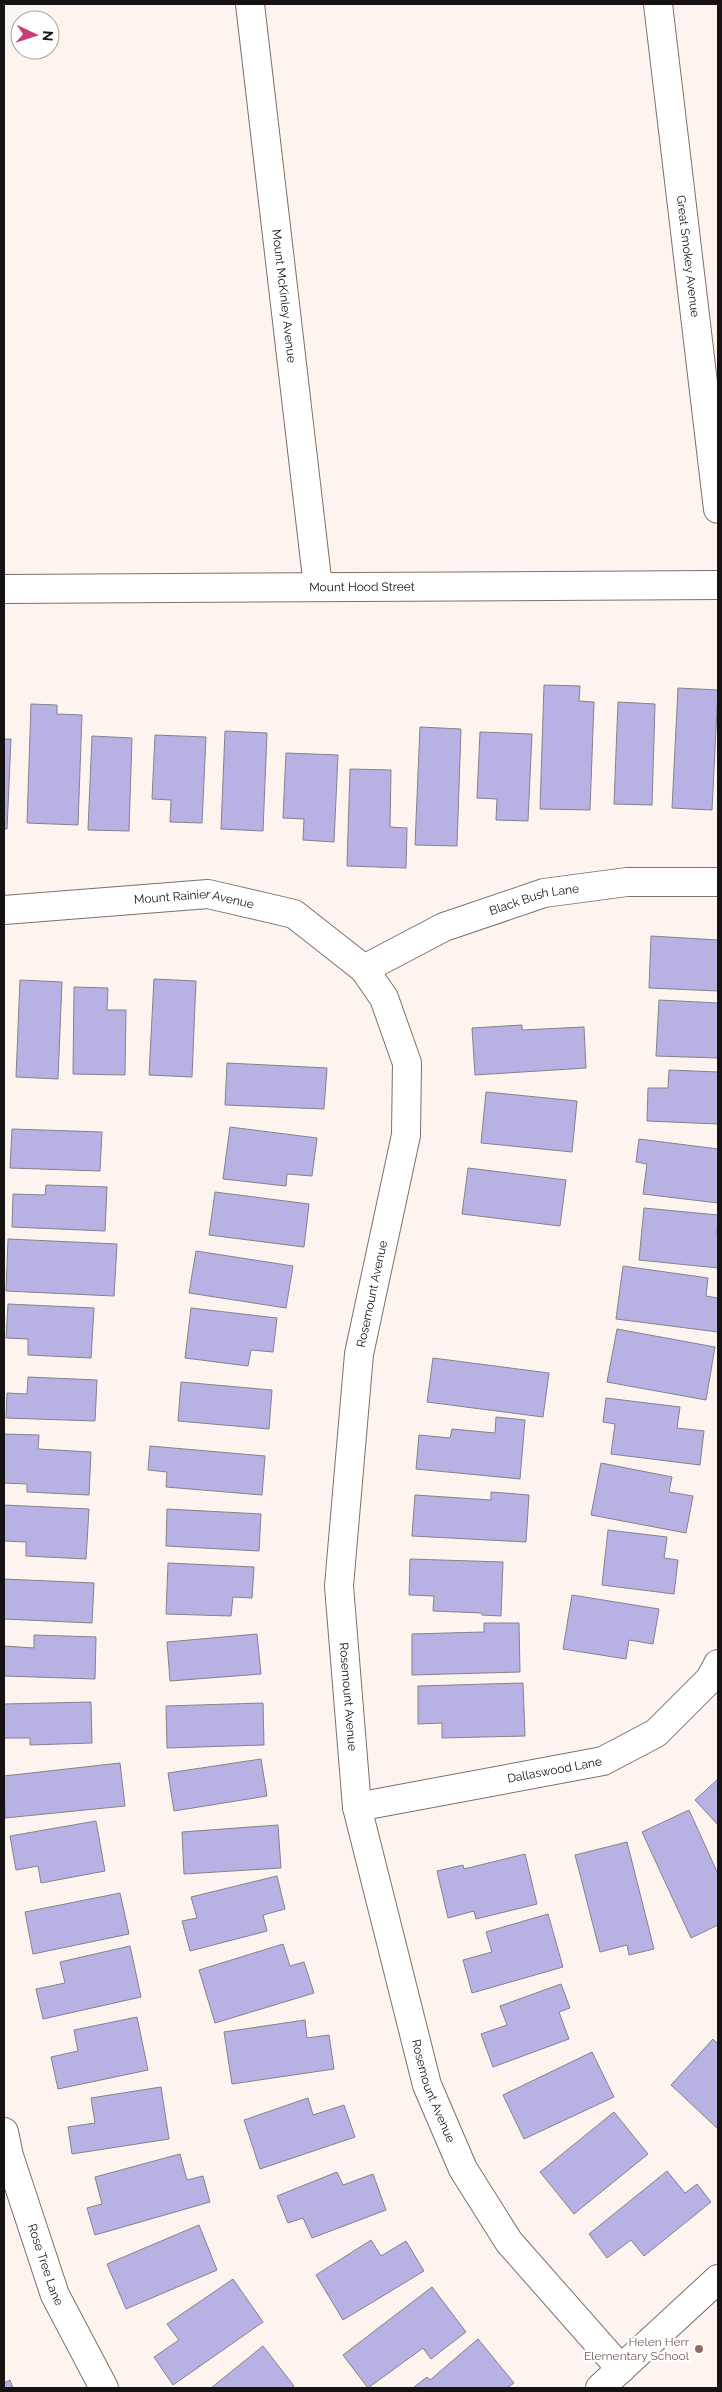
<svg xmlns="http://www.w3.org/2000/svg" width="722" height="2392" font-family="Raleway,sans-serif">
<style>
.building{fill:#b8b2e4;stroke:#83828c}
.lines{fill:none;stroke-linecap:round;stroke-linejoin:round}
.minor-casing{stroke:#7c716c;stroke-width:30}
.tertiary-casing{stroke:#7c716c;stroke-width:30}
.minor{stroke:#fff;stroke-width:28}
.tertiary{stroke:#fff;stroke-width:28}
.education-dot{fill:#8d6e63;stroke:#fff;stroke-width:2}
.labels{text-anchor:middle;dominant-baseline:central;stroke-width:4.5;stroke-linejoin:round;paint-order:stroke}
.street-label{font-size:12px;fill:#161211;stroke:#fff}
.education-label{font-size:12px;fill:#785e54;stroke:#fff;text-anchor:end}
</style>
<rect width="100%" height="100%" fill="#fdf4ef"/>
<g class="building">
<path d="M544 685 580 686 579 701 594 702 590 810 540 809Z"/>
<path d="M678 688 718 690 712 810 672 808Z"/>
<path d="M618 702 655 704 652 805 614 804Z"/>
<path d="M31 704 57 705V714L82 715 78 825 27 823Z"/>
<path d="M420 727 461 729 457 846 415 845Z"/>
<path d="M225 731 267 733 263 831 221 829Z"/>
<path d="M480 732 532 734 528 821 496 820 497 799 477 798Z"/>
<path d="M155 735 206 737 202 823 170 822 171 800 152 799Z"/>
<path d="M92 736 132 738 129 831 88 830Z"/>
<path d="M4 739H11L7 829H4Z"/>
<path d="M286 753 338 755 334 842 303 840 304 819 283 818Z"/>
<path d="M350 769 391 770 390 827 407 828 406 868 347 866Z"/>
<path d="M651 936 718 940V991L649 988Z"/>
<path d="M154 979 196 981 192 1077 149 1075Z"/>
<path d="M20 980 62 982 58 1079 16 1077Z"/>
<path d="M74 987 108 988 107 1010H126L125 1075 73 1074Z"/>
<path d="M659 1000 718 1003V1058L656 1056Z"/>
<path d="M522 1025V1030L584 1027 586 1068 475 1075 472 1028Z"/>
<path d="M227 1063 327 1068 324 1109 225 1105Z"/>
<path d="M669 1070 718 1072V1124L647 1121 648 1088H668Z"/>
<path d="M486 1092 577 1101 572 1152 481 1143Z"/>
<path d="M230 1127 317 1138 312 1176 287 1174 286 1186 223 1179Z"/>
<path d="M12 1129 102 1132 100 1171 10 1168Z"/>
<path d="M639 1139 718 1149V1203L643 1194 647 1164 636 1162Z"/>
<path d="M468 1168 566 1180 560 1226 462 1214Z"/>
<path d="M46 1185 107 1187 105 1231 12 1227 13 1194 45 1195Z"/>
<path d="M215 1192 309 1204 304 1247 209 1235Z"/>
<path d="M644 1208 718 1215 717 1234H718V1268L639 1260Z"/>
<path d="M8 1239 117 1244 114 1296 6 1291Z"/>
<path d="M196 1251 293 1266 286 1308 189 1293Z"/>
<path d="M623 1266 708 1278 706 1296 718 1298V1332L616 1319Z"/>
<path d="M8 1304 94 1308 91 1358 28 1355V1339L6 1338Z"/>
<path d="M191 1308 277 1318 273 1352 251 1350 248 1366 185 1358Z"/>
<path d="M617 1329 715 1347 706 1400 607 1382Z"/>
<path d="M433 1358 549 1373 543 1417 427 1402Z"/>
<path d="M28 1377 97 1380 95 1421 6 1418 7 1393 27 1394Z"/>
<path d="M181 1382 272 1390 269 1429 178 1421Z"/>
<path d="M606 1398 680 1407 677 1428 704 1431 700 1465 611 1454 615 1424 603 1422Z"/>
<path d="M496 1417 525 1420 520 1479 416 1469 419 1435 450 1438 452 1429 495 1433Z"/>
<path d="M4 1434 39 1435 38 1449 91 1452 89 1495 27 1492V1484L4 1483Z"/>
<path d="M150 1446 265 1456 262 1495 166 1487 167 1472 148 1470Z"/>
<path d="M601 1463 672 1477 669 1492 693 1496 686 1533 591 1515Z"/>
<path d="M491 1492 529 1495 526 1542 412 1536 415 1495 491 1500Z"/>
<path d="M4 1505 89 1509 86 1559 26 1556V1542L4 1541Z"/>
<path d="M167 1509 261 1514 259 1551 166 1546Z"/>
<path d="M608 1530 667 1537 664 1558 678 1560 674 1594 602 1585Z"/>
<path d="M410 1559 503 1562 501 1616 482 1615V1613L433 1611 434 1596 409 1595Z"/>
<path d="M168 1563 254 1567 252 1598 233 1597 231 1616 166 1614Z"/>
<path d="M4 1579 94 1583 92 1623 4 1619Z"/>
<path d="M572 1595 659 1609 653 1644 629 1640 626 1659 563 1649Z"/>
<path d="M484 1623H519L520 1672 412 1675V1634L484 1632Z"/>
<path d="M257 1634 261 1674 170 1681 167 1642Z"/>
<path d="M34 1635 96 1637 95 1679 4 1676V1646L34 1648Z"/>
<path d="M523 1683 525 1736 442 1738V1723L418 1724V1686Z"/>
<path d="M91 1702 92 1743 30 1745V1738H4V1704Z"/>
<path d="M263 1703 264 1745 167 1748 166 1706Z"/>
<path d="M261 1759 267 1796 174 1811 168 1773Z"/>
<path d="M120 1763 125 1806 5 1818 4 1776Z"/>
<path d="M718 1779V1825L695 1800Z"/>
<path d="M689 1810 718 1874V1925L691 1938 642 1832Z"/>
<path d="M96 1821 105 1871 41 1883 38 1866 16 1870 10 1836Z"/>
<path d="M278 1825 281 1868 184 1874 182 1832Z"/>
<path d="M627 1842 654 1949 629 1955 627 1945 600 1952 575 1855Z"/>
<path d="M525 1854 537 1904 476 1919 474 1911 448 1918 437 1871 463 1865 464 1869Z"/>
<path d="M277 1876 285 1909 263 1915 267 1931 190 1951 182 1921 197 1918 191 1897Z"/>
<path d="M120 1893 129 1934 33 1954 25 1912Z"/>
<path d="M548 1914 563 1967 472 1993 463 1960 492 1952 486 1932Z"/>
<path d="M283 1944 290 1966 304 1962 314 1993 215 2023 199 1970Z"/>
<path d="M130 1946 141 1997 43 2019 36 1989 65 1983 60 1962Z"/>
<path d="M561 1984 570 2008 559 2012 569 2039 493 2067 481 2034 507 2025 500 2006Z"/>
<path d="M137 2017 148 2070 58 2089 51 2057 78 2051 74 2030Z"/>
<path d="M305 2020 307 2038 329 2035 334 2069 232 2084 224 2032Z"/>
<path d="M713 2039 718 2044V2129L671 2085Z"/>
<path d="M592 2052 614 2097 524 2139 503 2095Z"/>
<path d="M161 2087 169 2139 72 2154 68 2127 95 2123 91 2098Z"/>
<path d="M308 2098 313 2115 344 2105 355 2137 260 2169 244 2120Z"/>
<path d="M614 2112 648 2154 574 2214 540 2172Z"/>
<path d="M180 2154 187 2180 203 2176 210 2202 95 2235 87 2208 102 2204 95 2177Z"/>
<path d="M667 2171 685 2193 697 2184 711 2202 644 2256 631 2240 607 2258 589 2234Z"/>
<path d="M337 2172 343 2185 373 2174 386 2210 312 2238 303 2218 288 2223 277 2196Z"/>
<path d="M199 2225 217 2270 126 2309 107 2264Z"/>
<path d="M371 2240 381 2256 406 2241 424 2271 343 2320 316 2275Z"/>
<path d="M233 2279 263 2322 173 2385 154 2357 179 2340 167 2324Z"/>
<path d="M432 2287 466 2332 431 2359 423 2348 368 2388 343 2355Z"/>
<path d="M478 2339 514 2383 507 2388H413L427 2377 430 2380Z"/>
<path d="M263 2346 294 2386 291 2388H211Z"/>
<path d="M10 2380 13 2388H4V2383Z"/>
</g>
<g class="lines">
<defs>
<g id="minor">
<path id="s1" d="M250 4 318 587"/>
<path id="s2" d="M658 4 718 509"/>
<path id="s3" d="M4 910 208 894 294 914 364 969 384 998 407 1063 406 1135 359 1354 339 1586 357 1807 427 2085 463 2169 509 2242 621 2369"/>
<path id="s4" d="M364 969 444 927 544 893 627 882H718"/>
<path id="s5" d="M357 1807 603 1761 656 1733 710 1679 718 1664"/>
<path id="s6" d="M4 2132 9 2156 55 2295 104 2388"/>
<path d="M600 2388 718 2279"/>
</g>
<g id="tertiary">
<path id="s7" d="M4 589 718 585"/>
</g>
</defs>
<use href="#minor" class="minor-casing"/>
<use href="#tertiary" class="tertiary-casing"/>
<use href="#minor" class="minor"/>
<use href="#tertiary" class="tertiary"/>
</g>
<circle class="education-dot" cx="699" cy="2349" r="5"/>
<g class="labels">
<g class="street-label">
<text stroke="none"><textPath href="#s2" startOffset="254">Great Smokey Avenue</textPath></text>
<text stroke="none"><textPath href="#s1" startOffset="294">Mount McKinley Avenue</textPath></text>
<text stroke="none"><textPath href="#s7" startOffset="358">Mount Hood Street</textPath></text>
<text stroke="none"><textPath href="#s4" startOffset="185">Black Bush Lane</textPath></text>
<text stroke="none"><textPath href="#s3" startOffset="191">Mount Rainier Avenue</textPath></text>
<text transform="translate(372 1294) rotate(-78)">Rosemount Avenue</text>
<text stroke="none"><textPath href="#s3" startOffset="1126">Rosemount Avenue</textPath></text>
<text stroke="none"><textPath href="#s5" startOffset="201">Dallaswood Lane</textPath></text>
<text stroke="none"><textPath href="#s3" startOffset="1531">Rosemount Avenue</textPath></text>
<text stroke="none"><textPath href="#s6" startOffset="139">Rose Tree Lane</textPath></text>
</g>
<g class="education-label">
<text x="689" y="2342">Helen Herr<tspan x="689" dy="14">Elementary School</tspan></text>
</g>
</g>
<rect width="722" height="2392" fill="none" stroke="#161211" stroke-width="10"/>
<g transform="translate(35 35) rotate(94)"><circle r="24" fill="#ffffff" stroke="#a2a0a0"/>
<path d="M0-4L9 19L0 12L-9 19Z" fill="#c73e79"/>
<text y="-8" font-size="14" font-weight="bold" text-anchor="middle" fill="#161211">N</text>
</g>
</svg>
